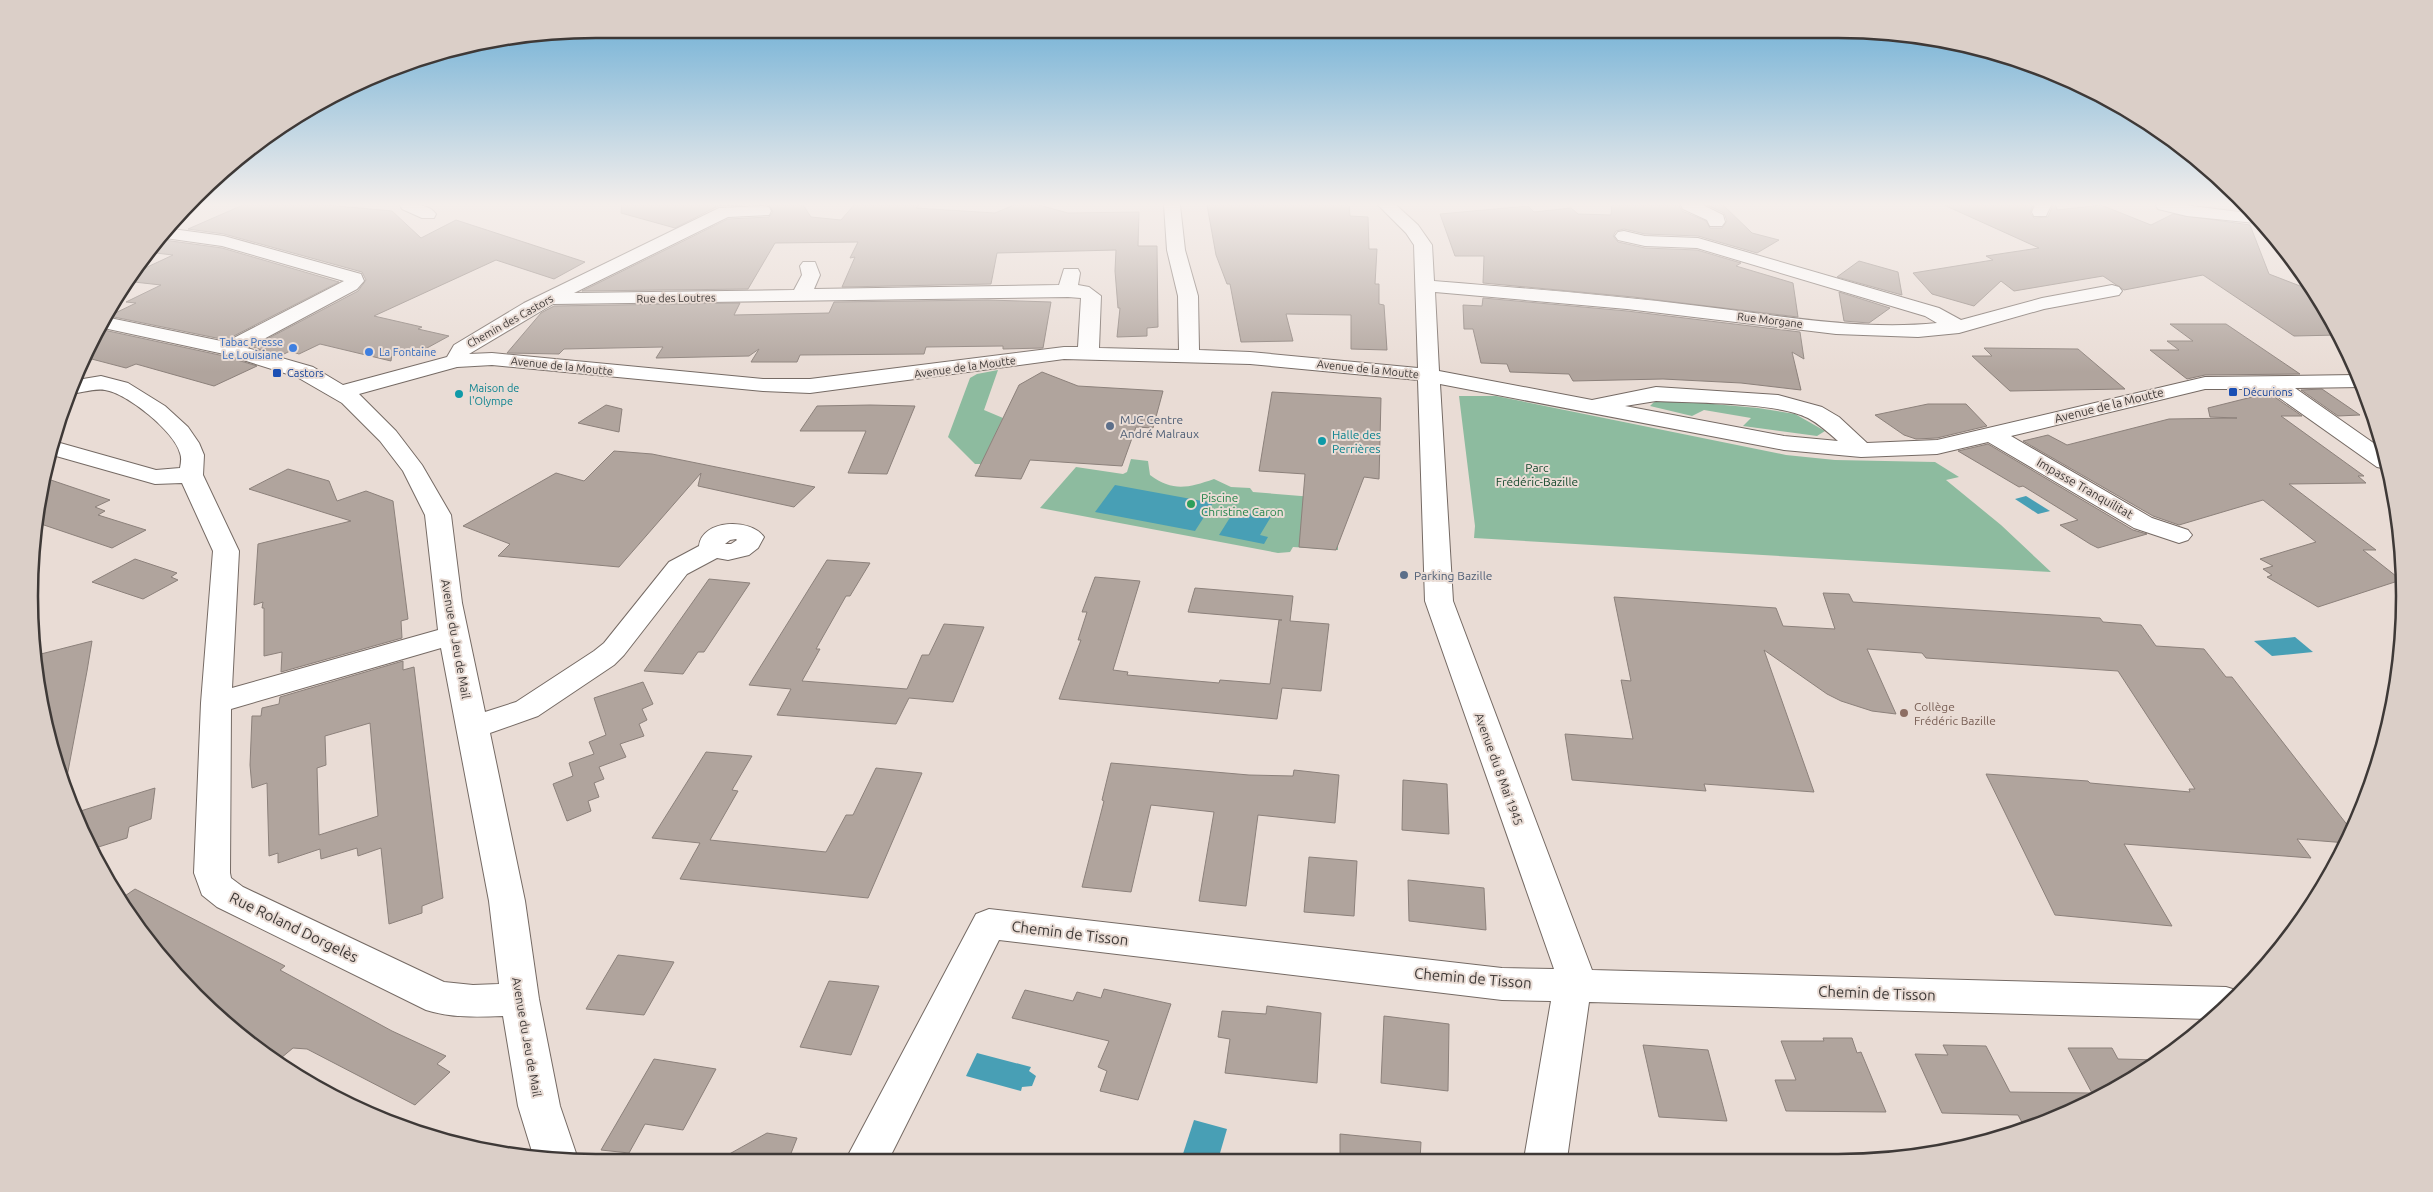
<svg xmlns="http://www.w3.org/2000/svg" width="2433" height="1192" font-family="Ubuntu,sans-serif">
<style>
.green{fill:#8dbb9f}
.water{fill:#489fb5}
.building{fill:#b0a49d;stroke:#8c817b;fill-rule:evenodd}
.lines{fill:none;stroke-linecap:round;stroke-linejoin:round}
.minor-casing{stroke:#756a64;stroke-width:2}
.minor{fill:#fff;fill-rule:evenodd}
.shop-dot{fill:#3f7fe0;stroke:#e9dcd5;stroke-width:2}
.transit-dot{fill:#1a4fb4;stroke:#e9dcd5;stroke-width:2}
.culture-dot{fill:#0f9aa8;stroke:#e9dcd5;stroke-width:2}
.service-dot{fill:#5c6f8a;stroke:#e9dcd5;stroke-width:2}
.leisure-dot{fill:#2e9e5b;stroke:#e9dcd5;stroke-width:2}
.education-dot{fill:#8d6e63;stroke:#e9dcd5;stroke-width:2}
.labels{text-anchor:middle;dominant-baseline:central;stroke-width:4;stroke-linejoin:round;paint-order:stroke}
.far-street-label{font-size:11px;fill:#3e3937;stroke:#e9dcd5}
.far-shop-label{font-size:11px;fill:#366cbe;stroke:#e9dcd5;text-anchor:end}
.far-transit-label{font-size:11px;fill:#164399;stroke:#e9dcd5;text-anchor:start}
.far-culture-label{font-size:11px;fill:#0d838f;stroke:#e9dcd5;text-anchor:start}
.street-label{font-size:12px;fill:#3e3937;stroke:#e9dcd5}
.service-label{font-size:12px;fill:#4e5e75;stroke:#e9dcd5;text-anchor:start}
.culture-label{font-size:12px;fill:#0d838f;stroke:#e9dcd5;text-anchor:start}
.park-label{font-size:12px;fill:#16492e;stroke:#e9dcd5}
.leisure-label{font-size:12px;fill:#27864d;stroke:#e9dcd5;text-anchor:start}
.education-label{font-size:12px;fill:#785e54;stroke:#e9dcd5;text-anchor:start}
.near-street-label{font-size:15px;fill:#3e3937;stroke:#e9dcd5}
.rim{fill:none;stroke:#3e3937;stroke-width:2.5}
</style>
<rect width="100%" height="100%" fill="#e9dcd5"/>
<g class="green">
<path d="M998 370 984 410 1003 418 981 464H975L948 437 970 378 977 374Z"/>
<path d="M1459 396H1496L1786 455 1835 460 1935 462 1959 477 1946 480 2001 525 2051 572 1474 538 1475 526Z"/>
<path d="M1657 399 1758 408 1795 414 1825 431 1817 436 1743 426 1751 418 1704 410 1692 416 1650 406Z"/>
<path d="M1131 459 1148 461 1150 475C1173 492 1188 488 1214 479L1231 487 1250 488 1253 492 1338 499V550L1293 547 1290 552 1278 553 1040 508 1076 467 1123 474 1127 472Z"/>
</g>
<g class="water">
<path d="M1115 485 1213 503 1195 531 1095 512Z"/>
<path d="M2026 496 2050 511 2038 514 2015 499Z"/>
<path d="M1236 508 1272 515 1260 535 1268 537 1264 544 1219 535Z"/>
<path d="M2295 637 2313 652 2272 656 2254 641Z"/>
<path d="M977 1053 1031 1067 1029 1071 1036 1076 1032 1086 1022 1087 1021 1091 966 1076Z"/>
<path d="M1194 1120 1227 1129 1218 1160H1181Z"/>
</g>
<g class="building">
<path d="M243 205H327L392 211 421 238 456 220 585 262 554 279 496 260 374 316 422 327 418 329 449 336 416 354 409 352 392 353 391 361 320 344 299 354 290 351 280 356 252 347 358 291 366 280 362 272 224 234 188 229Z"/>
<path d="M622 205H743L718 206 675 228 621 213Z"/>
<path d="M769 205H803L811 217 841 220 854 205H919L916 208 995 213 1014 205H1039L1068 213 1139 212 1138 246H1157L1158 327 1147 328V336L1117 337 1120 308H1118L1115 271 1116 250 997 253 991 284 842 287 855 257 850 258 858 242 775 243 748 289 582 291 728 219 769 217 773 212Z"/>
<path d="M1207 205H1349L1350 216 1368 217 1369 249H1377L1375 284H1379V304L1384 305 1387 350 1351 349V315L1286 314 1293 341 1241 342 1230 284H1227L1216 255Z"/>
<path d="M1612 205H1679L1682 211 1706 221 1710 228H1722L1727 221 1724 213 1707 205H1723L1752 233 1779 240 1757 253 1698 236 1645 234 1624 229 1616 231 1613 236 1618 242 1645 248 1697 250 1741 263 1736 266 1793 283 1798 317 1633 297 1483 283 1484 256H1455L1440 214 1528 206 1534 212 1571 208 1578 214 1611 215Z"/>
<path d="M1944 205H2033L2030 213 2034 218 2048 217 2053 205H2056L2057 210 2101 205 2151 225 2173 214 2250 225 2269 274 2313 291 2328 312 2339 335 2294 336 2203 275 2124 290 2103 276 2014 291 2001 281 1974 306 1932 294 1913 273 1993 260 1986 256 2039 248Z"/>
<path d="M164 240 222 248 339 282 226 340 109 316 136 303 126 302 161 285 125 281 128 276 173 255 147 252 152 245Z"/>
<path d="M1859 261 1898 272 1902 295 1837 277Z"/>
<path d="M1839 292 1890 308 1869 323 1844 321Z"/>
<path d="M1483 298 1627 311 1800 332 1804 359 1792 352 1801 390 1741 383 1663 379 1573 381 1569 374 1510 372 1507 364 1481 363 1473 329H1464L1463 305 1482 306Z"/>
<path d="M988 300 1051 302 1043 348 1003 349V346L926 347 924 354 800 355 797 362H751L759 349 749 356 656 358 663 347 564 349 559 354 507 353 541 313 554 306 740 303 734 315 781 314 829 313 834 302Z"/>
<path d="M2170 324H2226L2300 374 2205 375 2187 379 2150 350H2179L2167 341H2193Z"/>
<path d="M99 329 224 356 257 366 214 386 136 364 126 368 84 357Z"/>
<path d="M1984 348 2078 349 2125 389 2010 391 1972 356H1992Z"/>
<path d="M1042 372 1078 386 1163 391 1153 428 1136 427 1122 466 1030 460 1021 479 975 476 1019 385Z"/>
<path d="M2322 389 2360 415 2338 416 2301 390Z"/>
<path d="M2259 391H2266L2302 416H2281L2364 476H2358L2366 483 2289 484 2376 550H2363L2401 580 2318 607 2267 577 2272 575 2263 569 2273 566 2260 559 2316 542 2263 500 2179 525 2153 516 2023 441 2048 435 2067 445 2169 419 2237 418 2210 417 2208 408 2260 395Z"/>
<path d="M1272 392 1381 398 1379 479 1364 477 1336 550 1299 547 1305 474 1259 471Z"/>
<path d="M1928 404H1966L1987 426 1937 438 1916 439 1904 435 1875 415Z"/>
<path d="M606 405 622 409 619 432 578 423Z"/>
<path d="M870 405 915 406 887 474 848 473 866 431H800L817 406Z"/>
<path d="M1988 444 2133 530 2147 534 2098 548 2090 544 2060 525 2078 520 2023 486 2019 487 1958 451Z"/>
<path d="M614 451 652 454 815 487 794 507 698 486 701 473 619 567 498 556 510 544 463 526 556 473 584 481Z"/>
<path d="M288 469 329 481 337 501 366 491 393 501 408 619 401 621 402 638 281 672 282 652 264 656V608H262L263 602 254 605 258 544 351 521 249 489Z"/>
<path d="M42 477 110 500 95 507 105 511 98 515 146 530 112 548 35 522Z"/>
<path d="M135 559 177 573 171 577 178 580 143 599 92 582Z"/>
<path d="M827 560 870 563 850 596H846L816 649H820L802 681 907 689 922 655H929L944 624 984 627 953 702 909 698 896 724 777 715 791 689 749 685Z"/>
<path d="M1095 577 1140 581 1113 670 1128 672 1127 675 1219 683 1220 680 1270 684 1279 620H1282L1188 612 1195 588 1293 596 1290 621 1329 624 1321 691 1282 688 1277 719 1059 699 1081 640H1078L1087 612H1082Z"/>
<path d="M709 579 750 583 704 652H698L683 674 644 671Z"/>
<path d="M1823 593 1849 594 1853 602 2100 618 2103 622 2141 625 2156 646 2204 649 2226 677H2232L2352 831 2347 843 2297 839 2311 858 2124 844 2172 926 2055 915 1986 774 2088 781 2090 783 2190 792 2189 789H2195L2118 671 1926 658 1922 653 1867 649 1896 714 1872 711 1841 701 1827 694 1764 650 1814 792 1704 784 1706 791 1572 780 1565 734 1633 739 1621 680 1631 681 1614 597 1776 608 1783 626 1835 629Z"/>
<path d="M92 641 87 671 65 787 48 743 34 670 33 656Z"/>
<path d="M403 661V670L414 667 443 898 422 906V913L389 924 381 848 358 856 357 848 321 859 320 849 278 863V853L269 856 267 783 252 788 250 765 252 716H261L262 708 279 704 280 697ZM370 723 378 816 319 835 317 768 326 765 325 736Z"/>
<path d="M643 682 653 704 642 709 647 720 639 724 644 736 620 744 626 757 599 767 604 779 594 783 599 797 588 801 591 811 567 821 553 784 573 776 569 763 594 754 589 742 606 735 594 698Z"/>
<path d="M706 752 752 756 732 790 738 791 710 840 826 852 846 815H853L876 768 922 773 868 898 680 879 700 843 652 838Z"/>
<path d="M1111 763 1249 775 1293 776 1294 770 1339 775 1335 823 1258 815 1246 906 1199 901 1214 812 1151 805 1131 892 1082 887 1104 801 1102 800Z"/>
<path d="M1403 780 1447 784 1449 834 1402 830Z"/>
<path d="M155 788 151 819 129 827 127 838 89 850 74 813Z"/>
<path d="M1309 857 1357 861 1354 916 1304 912Z"/>
<path d="M1408 880 1484 888 1486 930 1409 921Z"/>
<path d="M135 889 285 966 280 970 392 1031 446 1056 437 1064 450 1072 415 1105 307 1049 293 1048 281 1058 245 1038 195 997 125 911 122 898Z"/>
<path d="M618 955 674 962 644 1015 586 1009Z"/>
<path d="M829 981 879 986 851 1055 800 1047Z"/>
<path d="M1104 989 1171 1004 1138 1100 1100 1091 1107 1071 1098 1067 1109 1041 1012 1018 1025 990 1073 1001 1077 992 1101 998Z"/>
<path d="M1267 1006 1321 1013 1317 1083 1225 1073 1230 1039 1218 1037 1222 1011 1266 1014Z"/>
<path d="M1384 1016 1449 1024 1448 1091 1381 1083Z"/>
<path d="M1823 1038H1852L1857 1053 1861 1052 1886 1112 1786 1111 1775 1080H1796L1781 1041H1824Z"/>
<path d="M1643 1045 1708 1050 1727 1121 1659 1117Z"/>
<path d="M1943 1045 1986 1046 2010 1092 2092 1093 2068 1048H2112L2118 1059 2161 1060 2152 1067 2054 1120 2025 1128 2018 1115 1942 1113 1915 1054 1948 1055Z"/>
<path d="M654 1059 716 1069 683 1130 645 1124 629 1153 601 1150Z"/>
<path d="M767 1133 797 1138 788 1161 715 1162Z"/>
<path d="M1340 1134 1421 1142 1420 1160H1340Z"/>
</g>
<g class="lines">
<defs>
<g id="minor">
<path d="M400 205C412 205 428 203 436 214L434 218H422L402 209Z"/>
<path d="M1164 205H1180L1185 250 1198 296 1199 350 1250 352 1418 368 1414 245 1406 233 1378 205H1396L1418 225 1432 245 1434 281C1522 288 1611 295 1699 306 1777 315 1859 331 1937 323L1925 316 1697 248 1645 246 1618 240 1615 236 1618 232 1624 231 1645 236 1698 238 1939 308 1961 320 2042 298 2112 285 2119 287 2122 291 2119 295 2044 309 1959 333 1918 337 1836 334 1627 309 1435 292 1439 371 1592 400 1656 387 1778 395 1822 407 1839 417 1867 443 1937 440 2205 377 2356 375 2362 387 2295 388 2382 449 2387 469 2377 467 2267 389H2205L2011 436 2152 518 2188 530 2192 535 2188 540 2179 543 2134 528 1988 442 1937 454 1861 457 1784 450 1440 384 1453 601 1592 970 2226 987 2239 991 2208 1019 1589 1002 1567 1159H1524L1551 1001 1502 1000 999 940 888 1161H845L976 914 989 909 1502 968 1554 969 1425 601 1418 380 1250 364 1064 359 810 393 763 391 492 365 457 367 359 394 396 431 422 465 451 515 462 603 485 712 516 702 594 651 604 643 669 562 699 546C702 519 751 518 764 537L758 548 749 555 728 560 717 558 687 574 624 655 614 665 538 716 490 733 525 901 539 999 560 1106 579 1162H559L534 1158 518 1106 503 1016C477 1017 451 1018 426 1010L217 907 202 895 194 873 201 703 213 551 182 483 155 484 49 454 53 441 156 470 180 468C181 463 182 458 180 453 175 432 127 393 105 390 92 388 80 394 67 394L71 381 101 376 128 383 165 406 188 427 199 443 204 455 203 475 239 551 232 688 438 630 425 515 403 471 380 441 342 403 297 377 224 354 99 327 105 317 226 342 344 281 222 246 158 237 165 228 224 236 361 274 364 281 357 289 247 348 313 367 343 385 447 357 454 345 524 303 719 208 763 206 769 207 771 211 769 215 728 217 574 293 794 290 802 275 800 266 803 262H815L820 275 814 289 1059 285 1064 269H1078L1080 273 1078 285 1089 287 1101 296 1099 348 1179 350 1178 296 1167 250ZM1068 297 1081 298 1078 347H1064L810 379H763L492 353 469 354 553 304ZM1656 401C1694 403 1776 402 1808 418 1819 424 1828 432 1838 441L1784 436 1625 406ZM730 540 736 539 737 540 731 544H725ZM441 648 489 901 499 984 473 985 444 982 243 887 231 878 230 873 231 709Z"/>
<path d="M1681 205H1703L1723 215 1725 222 1722 226H1710L1707 220 1683 209Z"/>
<path d="M2035 205H2051L2046 216H2034L2032 212Z"/>
<path d="M2156 205H2184L2255 214 2265 224 2187 216 2158 209Z"/>
</g>
</defs>
<use href="#minor" class="minor-casing"/>
<use href="#minor" class="minor"/>
</g>
<linearGradient id="sky" x2="0" y2="1"><stop stop-color="#68acd4"/><stop offset="0.55" stop-color="#f5efec"/><stop offset="1" stop-color="#f5efec" stop-opacity="0"/></linearGradient>
<rect width="2433" height="372" fill="url(#sky)"/>
<g class="shop-dot">
<circle cx="293" cy="348" r="5"/>
<circle cx="369" cy="352" r="5"/>
</g>
<g class="transit-dot">
<rect x="272" y="368" width="10" height="10" rx="2.5"/>
<rect x="2228" y="387" width="10" height="10" rx="2.5"/>
</g>
<g class="culture-dot">
<circle cx="459" cy="394" r="5"/>
<circle cx="1322" cy="441" r="5"/>
</g>
<g class="service-dot">
<circle cx="1110" cy="426" r="5"/>
<circle cx="1404" cy="575" r="5"/>
</g>
<circle class="leisure-dot" cx="1191" cy="504" r="5"/>
<circle class="education-dot" cx="1904" cy="713" r="5"/>
<g class="labels">
<g class="far-street-label">
<text transform="translate(676 298) rotate(-1)">Rue des Loutres</text>
<text transform="translate(1770 320) rotate(7)">Rue Morgane</text>
<text transform="translate(510 321) rotate(-29)">Chemin des Castors</text>
<text transform="translate(562 366) rotate(6)">Avenue de la Moutte</text>
<text transform="translate(965 367) rotate(-8)">Avenue de la Moutte</text>
<text transform="translate(1368 369) rotate(6)">Avenue de la Moutte</text>
</g>
<g class="far-shop-label">
<text x="283" y="342">Tabac Presse<tspan x="283" dy="13">Le Louisiane</tspan></text>
<text x="379" y="352" text-anchor="start">La Fontaine</text>
</g>
<g class="far-transit-label">
<text x="287" y="373">Castors</text>
<text x="2243" y="392">Décurions</text>
</g>
<g class="far-culture-label">
<text x="469" y="388">Maison de<tspan x="469" dy="13">l'Olympe</tspan></text>
</g>
<g class="street-label">
<text transform="translate(2109 405) rotate(-14)">Avenue de la Moutte</text>
<text transform="translate(2085 488) rotate(30)">Impasse Tranquilitat</text>
<text transform="translate(456 639) rotate(80)">Avenue du Jeu de Mail</text>
<text transform="translate(1499 769) rotate(70)">Avenue du 8 Mai 1945</text>
<text transform="translate(527 1037) rotate(80)">Avenue du Jeu de Mail</text>
</g>
<g class="service-label">
<text x="1120" y="419">MJC Centre<tspan x="1120" dy="14">André Malraux</tspan></text>
<text x="1414" y="575">Parking Bazille</text>
</g>
<g class="culture-label">
<text x="1332" y="434">Halle des<tspan x="1332" dy="14">Perrières</tspan></text>
</g>
<g class="park-label">
<text x="1537" y="467">Parc<tspan x="1537" dy="14">Frédéric-Bazille</tspan></text>
</g>
<g class="leisure-label">
<text x="1201" y="497">Piscine<tspan x="1201" dy="14">Christine Caron</tspan></text>
</g>
<g class="education-label">
<text x="1914" y="706">Collège<tspan x="1914" dy="14">Frédéric Bazille</tspan></text>
</g>
<g class="near-street-label">
<text transform="translate(294 927) rotate(26)">Rue Roland Dorgelès</text>
<text transform="translate(1070 933) rotate(7)">Chemin de Tisson</text>
<text transform="translate(1473 978) rotate(5)">Chemin de Tisson</text>
<text transform="translate(1877 993) rotate(2)">Chemin de Tisson</text>
</g>
</g>
<path d="M0 0H2433V1192H0ZM596 38H1838A558 558 0 0 1 2396 596V596A558 558 0 0 1 1838 1154H596A558 558 0 0 1 38 596V596A558 558 0 0 1 596 38Z" fill="#dbcfc8" fill-rule="evenodd"/>
<path class="rim" d="M596 38H1838A558 558 0 0 1 2396 596V596A558 558 0 0 1 1838 1154H596A558 558 0 0 1 38 596V596A558 558 0 0 1 596 38Z"/>
</svg>
